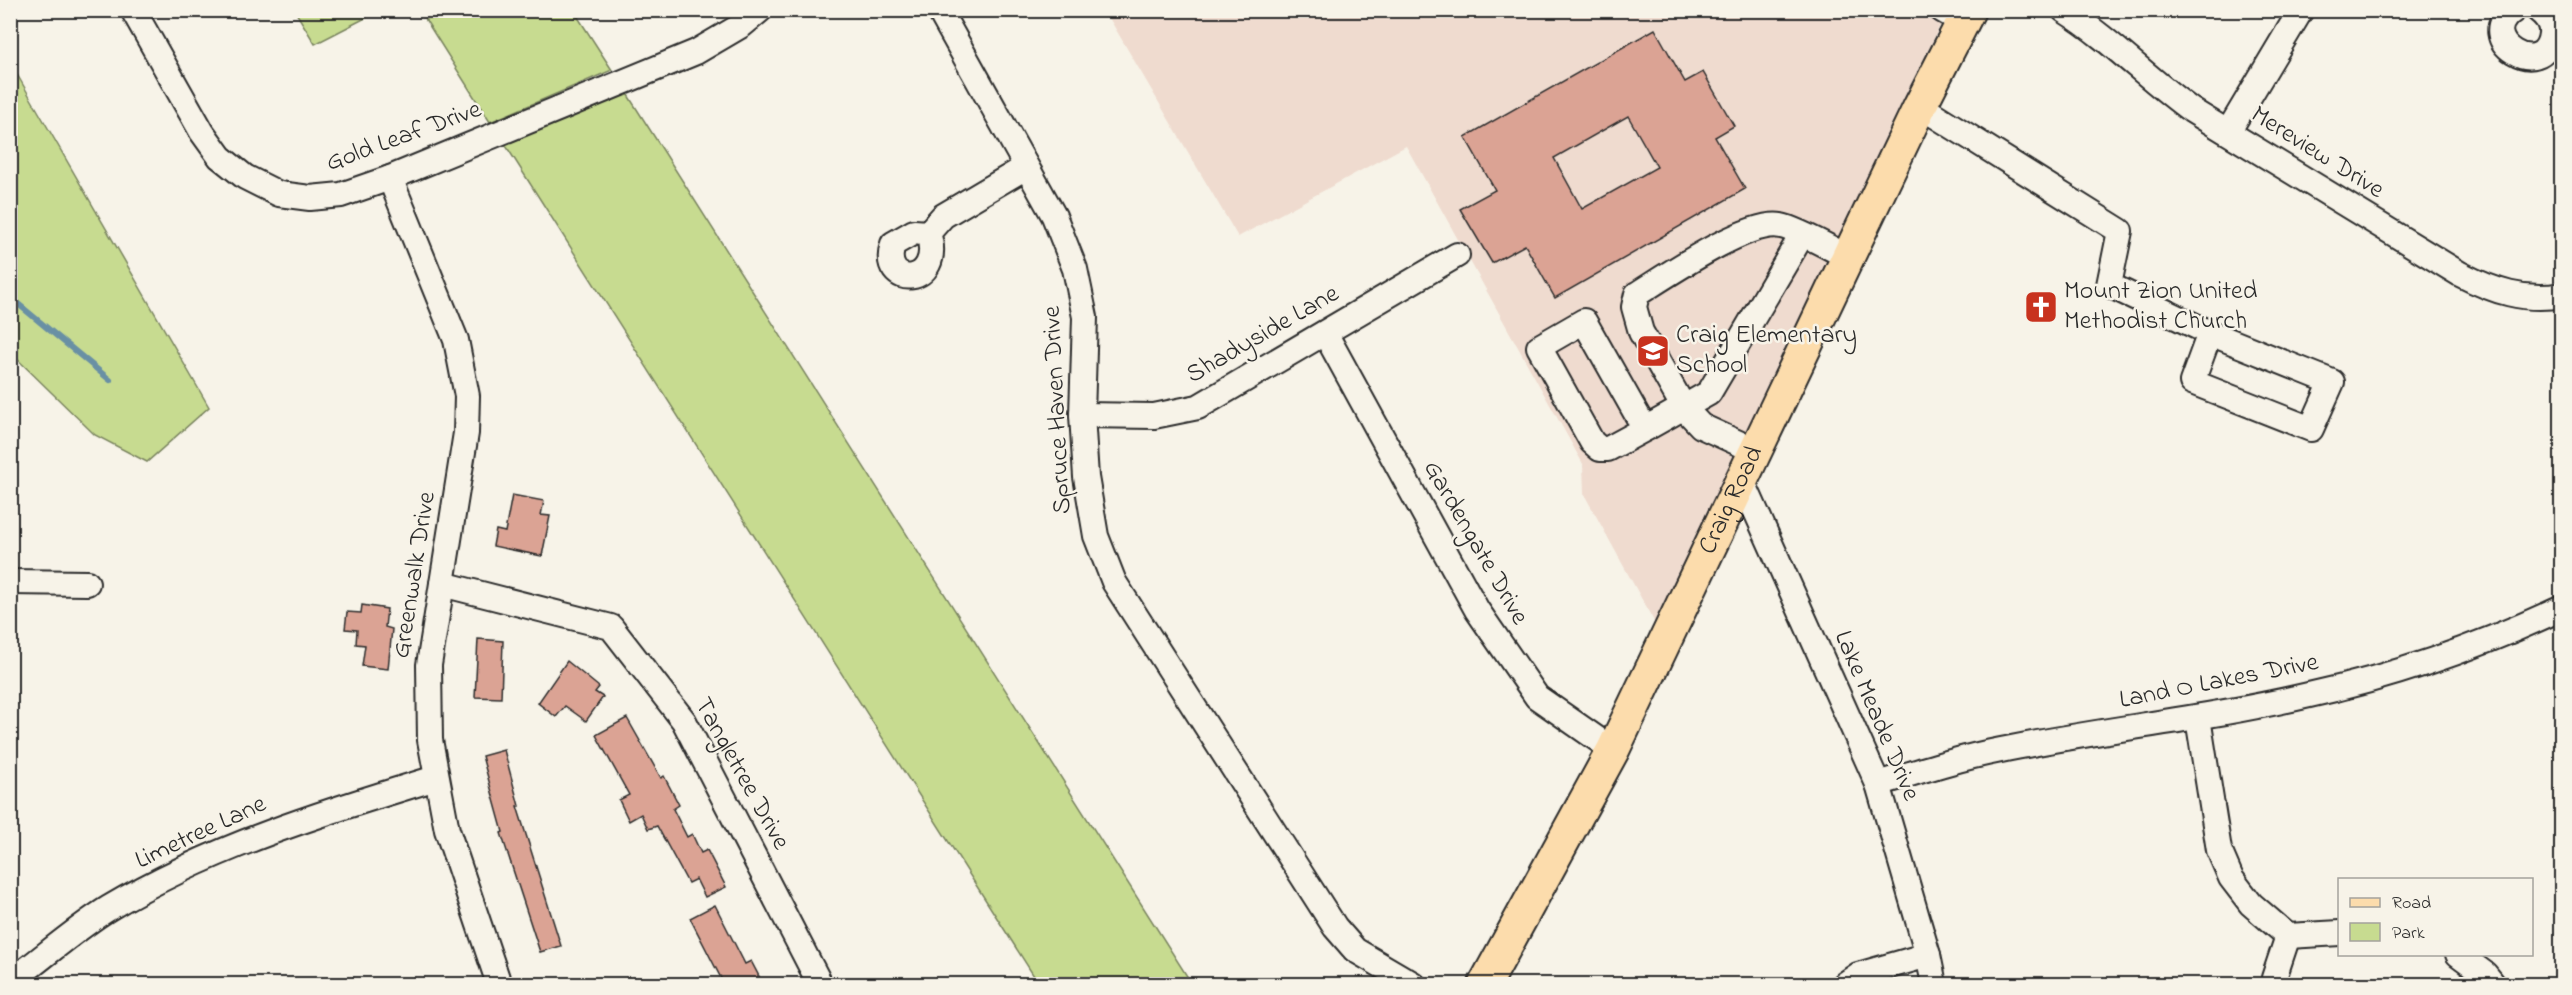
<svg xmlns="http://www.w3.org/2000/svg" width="2572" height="995" font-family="'Indie Flower',sans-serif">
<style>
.built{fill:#efdbcf}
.green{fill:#c7db90;stroke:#79835e;stroke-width:1.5}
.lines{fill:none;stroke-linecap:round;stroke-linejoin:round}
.stream{stroke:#6990a4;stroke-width:6}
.building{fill:#dba394;stroke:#2b2b2b;stroke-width:1.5;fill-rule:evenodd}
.minor-casing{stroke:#2b2b2b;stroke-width:28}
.major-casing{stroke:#2b2b2b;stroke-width:36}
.minor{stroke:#f7f3e8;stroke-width:24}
.major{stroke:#fcdcac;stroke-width:32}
.labels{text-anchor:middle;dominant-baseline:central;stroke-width:5;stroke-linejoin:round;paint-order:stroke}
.street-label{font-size:26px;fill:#2b2b2b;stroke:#f7f3e8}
.poi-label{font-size:26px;fill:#2b2b2b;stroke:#f7f3e8;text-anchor:start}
</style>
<rect width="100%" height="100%" fill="#f7f3e8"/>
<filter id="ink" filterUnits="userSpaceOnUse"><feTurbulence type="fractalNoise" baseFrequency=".0167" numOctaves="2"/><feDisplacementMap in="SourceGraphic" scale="12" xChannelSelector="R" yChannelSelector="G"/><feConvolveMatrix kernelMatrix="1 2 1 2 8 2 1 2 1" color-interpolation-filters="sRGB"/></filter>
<g filter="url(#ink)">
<path class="built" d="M1105 11H1947L1656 625 1584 494 1583 464 1406 146 1238 237Z"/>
<g class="green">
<path d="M295 11H379L315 44Z"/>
<path d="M420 11H574L612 70 490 122Z"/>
<path d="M11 64 209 407 147 462 95 435 11 353Z"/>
<path d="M626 92 1192 984H1039L503 141Z"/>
</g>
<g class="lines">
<path class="stream" d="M10 295 17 303 110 380"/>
</g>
<g class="building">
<path d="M1655 29 1685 82 1703 72 1734 126 1715 137 1745 189 1555 298 1525 245 1492 263 1460 209 1495 190 1465 137ZM1628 116 1657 167 1582 209 1554 158Z"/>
<path d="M512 495 544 501 541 515 550 516 542 556 493 546 496 530 505 532Z"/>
<path d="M362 605 387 609 385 627 392 629 388 669 362 666 365 645 356 644 357 630 345 629 347 612 361 613Z"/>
<path d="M478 639 503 641 501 698 475 697Z"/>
<path d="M567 661 599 687 595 692 603 697 586 721 565 706 556 717 538 703Z"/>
<path d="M627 718 661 778 664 776 679 805 673 809 687 837 692 834 701 853 707 850 726 887 705 897 696 879 688 883 657 826 648 829 641 814 629 821 619 800 629 795 596 735Z"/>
<path d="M504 750 519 806H517L561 946 540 952 501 833 503 832 482 756Z"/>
<path d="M715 905 745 964 751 961 763 984H724L690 918Z"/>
</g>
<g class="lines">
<defs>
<g id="minor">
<path d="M133 10 202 132 220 157 245 177 279 194 310 198 341 195 390 178 696 52 742 25 760 10"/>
<path d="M939 10 1054 216 1075 269 1085 317 1082 415 1086 477 1096 536 1114 582 1335 927 1355 950 1413 984"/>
<path d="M1942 10 1963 22"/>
<path d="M2064 10C2110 39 2148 79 2191 110L2460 274C2493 291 2525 302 2562 295"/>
<path d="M2514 10C2470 39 2545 84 2551 34 2552 24 2546 16 2538 10"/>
<path d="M1920 106 2120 231 2109 285 2210 333 2192 382 2311 429 2332 382 2210 333"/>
<path d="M2228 132 2301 10"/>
<path d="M390 178 456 340 467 396 466 433 429 665 430 740 447 830 499 984"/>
<path d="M928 233 914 232 893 244C878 291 946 287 928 233L943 216 1026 167"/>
<path d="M1325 333 1477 610 1537 697 1613 750"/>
<path d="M1082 415 1154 416 1198 407 1457 255"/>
<path d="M1645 429 1608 449H1600L1592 442 1539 347 1584 321 1645 429 1709 393 1802 235"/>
<path d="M1756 451 1701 426 1684 408 1641 332 1634 307 1637 294C1666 276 1749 219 1781 226 1797 229 1832 249 1848 257"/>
<path d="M1741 478 1878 784 1928 955 1934 984"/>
<path d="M10 582 87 583"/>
<path d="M442 584 611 627 684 721 820 984"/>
<path d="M2198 718 2219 850 2231 878 2251 904 2288 936 2340 933"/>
<path d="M1878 784C1919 771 1959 758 2001 750 2103 729 2207 719 2309 695 2396 676 2481 646 2562 608"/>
<path d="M2458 954 2485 974 2493 984"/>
<path d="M10 982C43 958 75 929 109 908 211 847 324 812 436 778"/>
<path d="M1845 984 1858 975 1928 955"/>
<path d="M2275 984 2274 978 2288 936"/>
</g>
<g id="major">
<path id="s1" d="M1485 984 1613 750 1920 106 1969 10"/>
</g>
</defs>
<use href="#minor" class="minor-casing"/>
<use href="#major" class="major-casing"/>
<use href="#minor" class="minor"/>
<use href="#major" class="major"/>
</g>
</g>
<defs>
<symbol id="church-square" viewBox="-11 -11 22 22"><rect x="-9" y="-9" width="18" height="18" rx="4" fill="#c8321e" stroke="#f7f3e8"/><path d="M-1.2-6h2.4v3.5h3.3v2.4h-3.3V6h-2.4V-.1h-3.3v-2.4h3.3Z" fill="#fff"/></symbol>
<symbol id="school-square" viewBox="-11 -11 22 22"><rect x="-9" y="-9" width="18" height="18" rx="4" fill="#c8321e" stroke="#f7f3e8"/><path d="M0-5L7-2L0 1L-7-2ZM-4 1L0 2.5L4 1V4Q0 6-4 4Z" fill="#fff"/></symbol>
</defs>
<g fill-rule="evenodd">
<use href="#church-square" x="2022" y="288" width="38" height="38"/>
<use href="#school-square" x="1634" y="332" width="38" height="38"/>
</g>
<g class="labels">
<g class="street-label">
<text transform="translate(404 137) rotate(-20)">Gold Leaf Drive</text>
<text transform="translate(2317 153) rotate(32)">Mereview Drive</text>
<text transform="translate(1263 335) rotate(-30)">Shadyside Lane</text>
<text transform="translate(1058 410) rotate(-93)">Spruce Haven Drive</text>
<text stroke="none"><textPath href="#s1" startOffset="543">Craig Road</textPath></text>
<text transform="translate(1475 543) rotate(60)">Gardengate Drive</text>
<text transform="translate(415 575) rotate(-81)">Greenwalk Drive</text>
<text transform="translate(2219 682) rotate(-11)">Land O Lakes Drive</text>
<text transform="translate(1876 716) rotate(67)">Lake Meade Drive</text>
<text transform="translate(741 774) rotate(61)">Tangletree Drive</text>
<text transform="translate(201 833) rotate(-25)">Limetree Lane</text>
</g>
<g class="poi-label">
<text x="2064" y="292">Mount Zion United<tspan x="2064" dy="30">Methodist Church</tspan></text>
<text x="1676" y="336">Craig Elementary<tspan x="1676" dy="30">School</tspan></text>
</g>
</g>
<rect width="2572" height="995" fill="none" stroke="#f7f3e8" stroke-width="36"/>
<rect x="18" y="18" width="2536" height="959" fill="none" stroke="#2b2b2b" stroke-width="2" filter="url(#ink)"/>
<rect x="2338" y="878" width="195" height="78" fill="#f7f3e8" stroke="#a5a39c" stroke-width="1.5"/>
<rect x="2350" y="898" width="30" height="9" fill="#fcdcac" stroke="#a5a39c" stroke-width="1.5"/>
<text x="2392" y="908" font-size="18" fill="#2b2b2b">Road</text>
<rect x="2350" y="923" width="30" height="18" fill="#c7db90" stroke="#a5a39c" stroke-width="1.5"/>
<text x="2392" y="938" font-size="18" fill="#2b2b2b">Park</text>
</svg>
